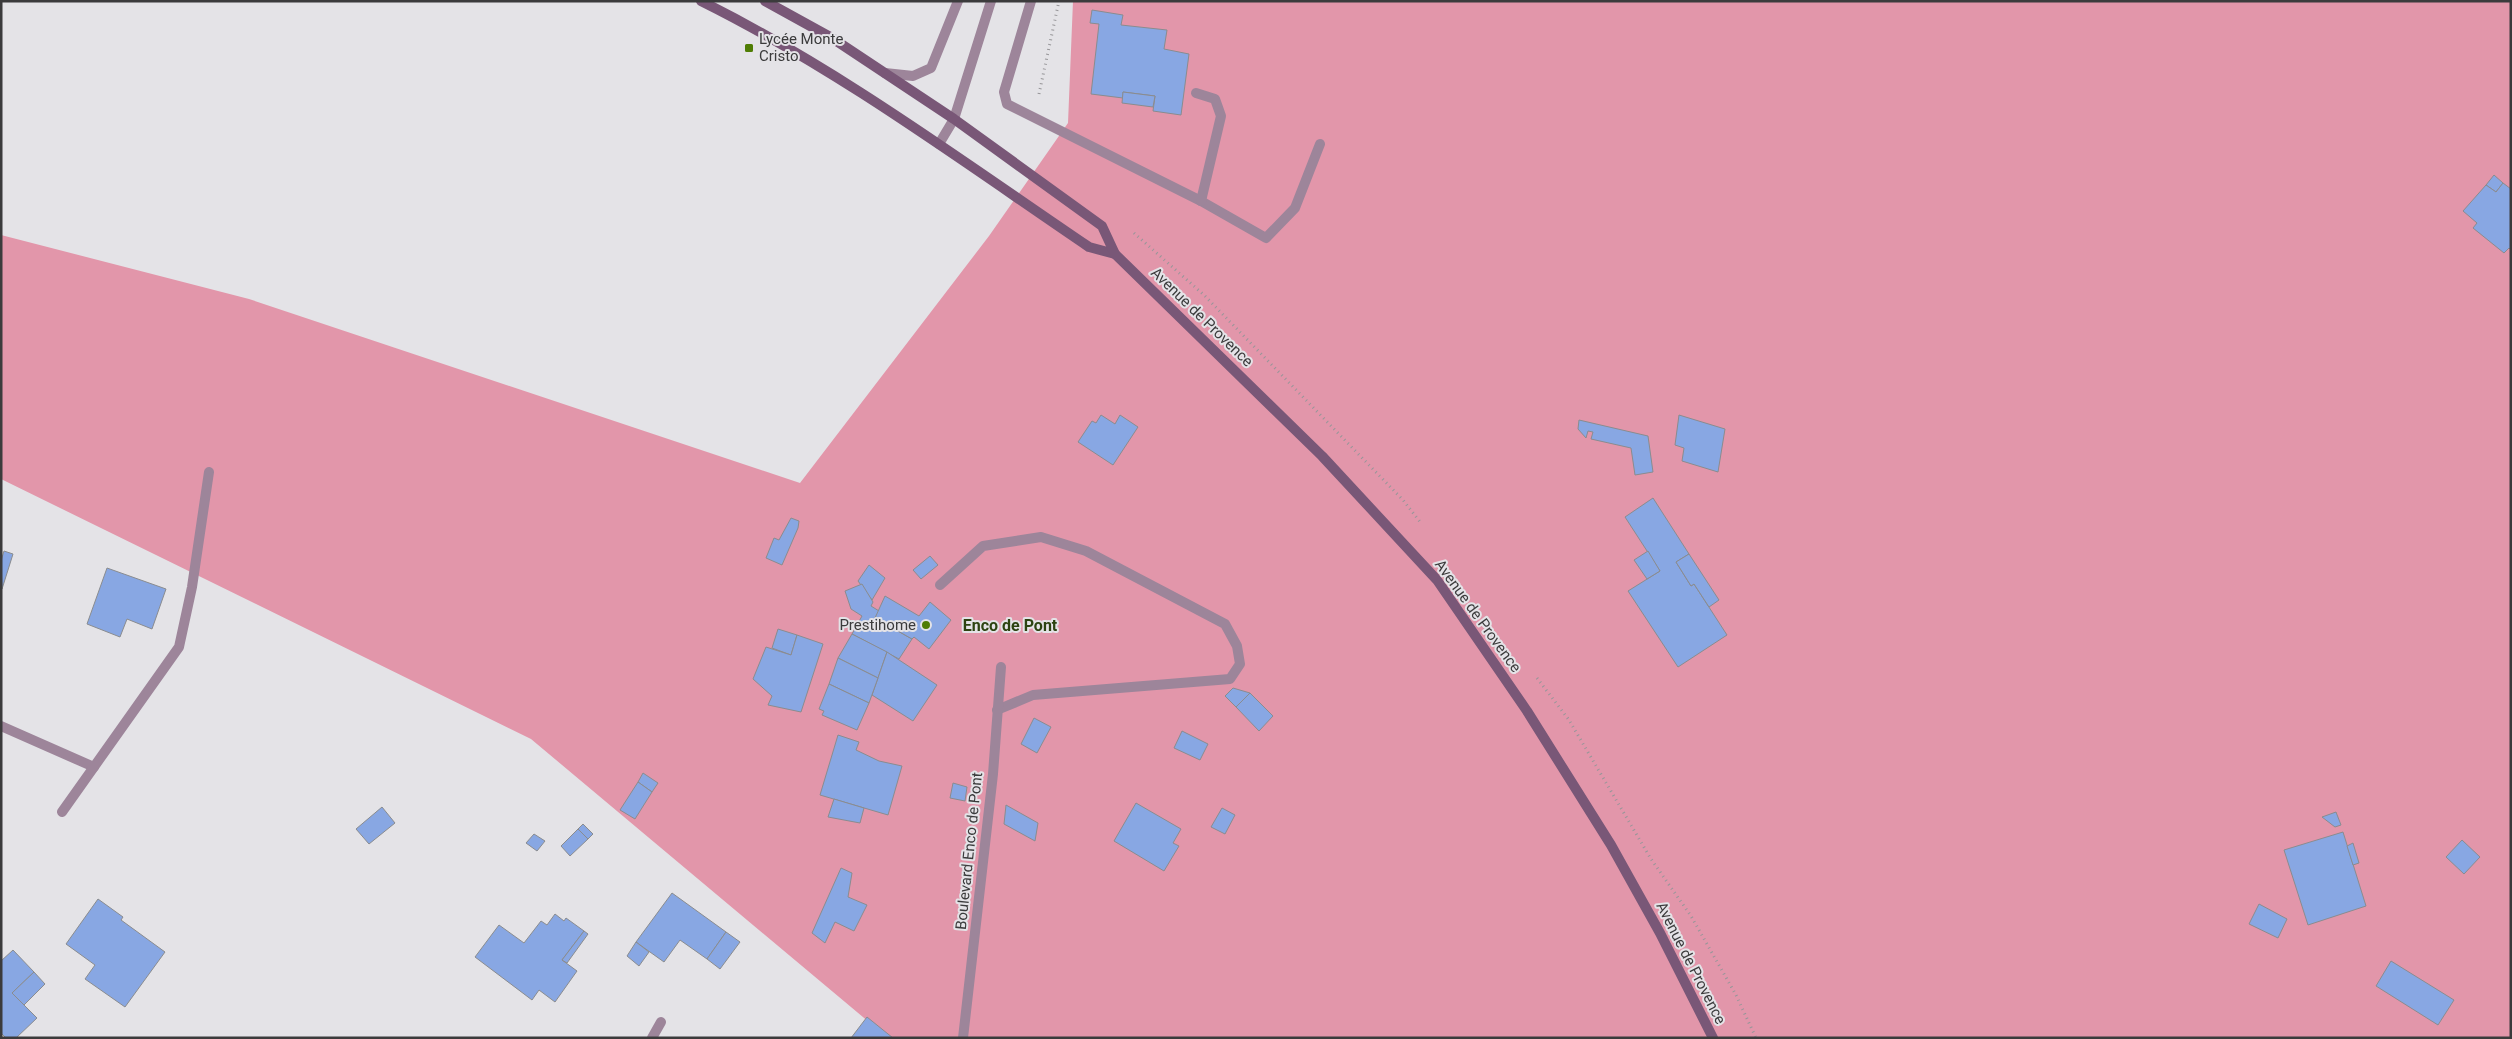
<svg xmlns="http://www.w3.org/2000/svg" width="2512" height="1039" font-family="Roboto,sans-serif">
<style>
.forest{fill:#e296aa}
.building{fill:#88a7e3;stroke:#8a8c8f}
.lines{fill:none;stroke-linecap:round;stroke-linejoin:round}
.path{stroke:#979699;stroke-width:3;stroke-dasharray:1 4;stroke-linecap:butt}
.lane{stroke:#9d859a;stroke-width:10}
.street{stroke:#9d859a;stroke-width:10}
.secondary{stroke:#795777;stroke-width:10}
.poi-dot{fill:#4f7d04;stroke:#e4e3e7;stroke-width:2}
.labels{text-anchor:middle;dominant-baseline:central;stroke-width:4;stroke-linejoin:round;paint-order:stroke}
.poi-label{font-size:15px;fill:#3b3b3c;stroke:#e4e3e7;text-anchor:start}
.street-label{font-size:15px;fill:#3b3b3c;stroke:#e4e3e7}
.neighbourhood-label{font-size:16px;font-weight:bold;fill:#2c4311;stroke:#e4e3e7}
</style>
<rect width="100%" height="100%" fill="#e4e3e7"/>
<path class="forest" d="M1073 1H2511V1038H888L531 739 1 479V235L249 299 800 483 989 236 1068 123Z"/>
<g class="building">
<path d="M1092 10 1123 15 1121 25 1167 30 1164 49 1189 54 1181 115 1153 111 1155 96 1123 92V98L1091 94 1099 24 1090 23Z"/>
<path d="M1123 92 1155 96 1153 107 1122 103Z"/>
<path d="M2494 175 2503 183 2496 192 2486 185Z"/>
<path d="M2503 183 2511 189V250L2509 248 2504 253 2473 228 2477 223 2463 211 2486 185 2496 192Z"/>
<path d="M1101 415 1115 424 1120 415 1138 427 1113 465 1078 442 1092 421 1096 423Z"/>
<path d="M1679 415 1725 429 1718 472 1682 461 1684 448 1675 445Z"/>
<path d="M1579 420 1648 436 1653 472 1635 475 1631 448 1591 439 1593 432 1588 431 1586 438 1578 429Z"/>
<path d="M1653 498 1689 554 1676 562 1691 586 1694 584 1727 635 1678 667 1628 591 1660 571 1625 517Z"/>
<path d="M791 518 799 521 798 528 782 565 766 558 774 538 779 540Z"/>
<path d="M4 551 13 554 2 589 1 561Z"/>
<path d="M1648 551 1660 571 1647 579 1634 560Z"/>
<path d="M1689 554 1719 600 1709 607 1694 584 1691 586 1676 562Z"/>
<path d="M930 556 938 565 921 579 913 570Z"/>
<path d="M869 565 885 578 872 600 858 581Z"/>
<path d="M107 568 166 589 152 629 127 619 120 637 87 624Z"/>
<path d="M862 584 873 602 871 606 879 611 875 618 912 639 899 659 852 634 862 616 851 609 845 591Z"/>
<path d="M885 596 919 616 930 602 951 620 929 649 914 637 912 639 875 618Z"/>
<path d="M778 629 797 635 791 655 772 648Z"/>
<path d="M852 634 887 652 878 678 838 658Z"/>
<path d="M797 635 823 644 801 712 768 705 772 696 753 679 766 647 791 655Z"/>
<path d="M887 652 937 685 913 721 872 695Z"/>
<path d="M838 658 878 678 869 703 829 684Z"/>
<path d="M829 684 869 703 857 730 822 715 824 711 819 709Z"/>
<path d="M1233 688 1250 693 1236 707 1225 696Z"/>
<path d="M1250 693 1273 716 1259 731 1236 707Z"/>
<path d="M1034 718 1051 727 1037 753 1021 744Z"/>
<path d="M1182 731 1208 744 1200 760 1174 748Z"/>
<path d="M838 735 859 742 856 750 879 761 902 766 888 815 820 795Z"/>
<path d="M643 773 658 783 652 792 638 782Z"/>
<path d="M638 782 652 792 635 819 620 810Z"/>
<path d="M953 783 967 787 965 801 950 798Z"/>
<path d="M834 799 864 808 860 823 828 817Z"/>
<path d="M1136 803 1181 829 1173 843 1179 846 1164 871 1114 841Z"/>
<path d="M1006 805 1038 823 1035 841 1004 824Z"/>
<path d="M382 807 395 823 369 844 356 829Z"/>
<path d="M1222 808 1235 815 1225 834 1211 827Z"/>
<path d="M2336 812 2341 825 2335 827 2322 817Z"/>
<path d="M583 824 593 834 588 839 578 829Z"/>
<path d="M578 829 588 839 570 856 561 846Z"/>
<path d="M2343 832 2366 906 2308 925 2284 850Z"/>
<path d="M534 834 545 841 537 851 526 843Z"/>
<path d="M2462 840 2480 857 2464 874 2446 857Z"/>
<path d="M2353 843 2359 863 2353 865 2347 846Z"/>
<path d="M841 868 852 873 848 897 867 905 854 931 835 922 825 943 812 933Z"/>
<path d="M672 893 726 932 707 959 680 940 664 962 636 942Z"/>
<path d="M98 899 123 917 121 920 165 952 125 1007 85 979 95 965 66 944Z"/>
<path d="M2259 904 2287 919 2278 938 2249 924Z"/>
<path d="M555 914 564 921 566 918 584 931 562 960 577 971 555 1002 539 990 532 1000 475 957 499 925 524 943 541 921 547 925Z"/>
<path d="M584 931 588 934 567 963 562 960Z"/>
<path d="M726 932 740 942 720 969 707 959Z"/>
<path d="M636 942 649 952 639 966 627 956Z"/>
<path d="M13 950 34 972 12 993 37 1018 16 1038H6L1 1033V961Z"/>
<path d="M2391 961 2454 1000 2438 1025 2376 986Z"/>
<path d="M34 972 45 984 24 1005 12 993Z"/>
<path d="M867 1017 893 1038H851Z"/>
</g>
<g class="lines">
<g class="path">
<path d="M1039 94 1059 1"/>
<path d="M1134 233 1204 295 1403 500 1421 523"/>
<path d="M1537 678 1569 720 1651 859 1691 916 1736 995 1756 1038"/>
</g>
<g class="lane">
<path d="M1031 1 1004 92 1007 104 1201 201 1266 238 1295 208 1320 144"/>
<path d="M885 73 913 76 931 68 958 1"/>
<path d="M1196 93 1215 99 1221 116 1201 201"/>
<path d="M939 144 954 119 991 1"/>
<path d="M940 585 983 546 1041 537 1086 551 1225 624 1237 646 1240 664 1230 679 1033 695 997 710"/>
<path d="M1 726 94 767"/>
<path d="M62 812 179 647 192 587 209 472"/>
<path d="M652 1038 661 1022"/>
</g>
<path class="street" d="M963 1038 993 774 1001 667"/>
<g class="secondary">
<path d="M701 1C838 69 962 161 1089 247L1115 254"/>
<path d="M765 1 832 38 954 119 1102 226 1115 254 1322 456 1437 580 1527 711 1611 845 1660 933 1713 1038"/>
</g>
</g>
<g class="poi-dot">
<rect x="744" y="43" width="10" height="10" rx="2.5"/>
<circle cx="926" cy="625" r="5"/>
</g>
<g class="labels">
<g class="poi-label">
<text x="759" y="39">Lycée Monte<tspan x="759" dy="17">Cristo</tspan></text>
<text x="916" y="625" text-anchor="end">Prestihome</text>
</g>
<g class="street-label">
<text transform="translate(1202 317) rotate(44)">Avenue de Provence</text>
<text transform="translate(1478 616) rotate(54)">Avenue de Provence</text>
<text transform="translate(969 851) rotate(-84)">Boulevard Enco de Pont</text>
<text transform="translate(1691 963) rotate(63)">Avenue de Provence</text>
</g>
<g class="neighbourhood-label">
<text x="1010" y="625">Enco de Pont</text>
</g>
</g>
<rect width="2512" height="1039" fill="none" stroke="#3b3b3c" stroke-width="5"/>
</svg>
